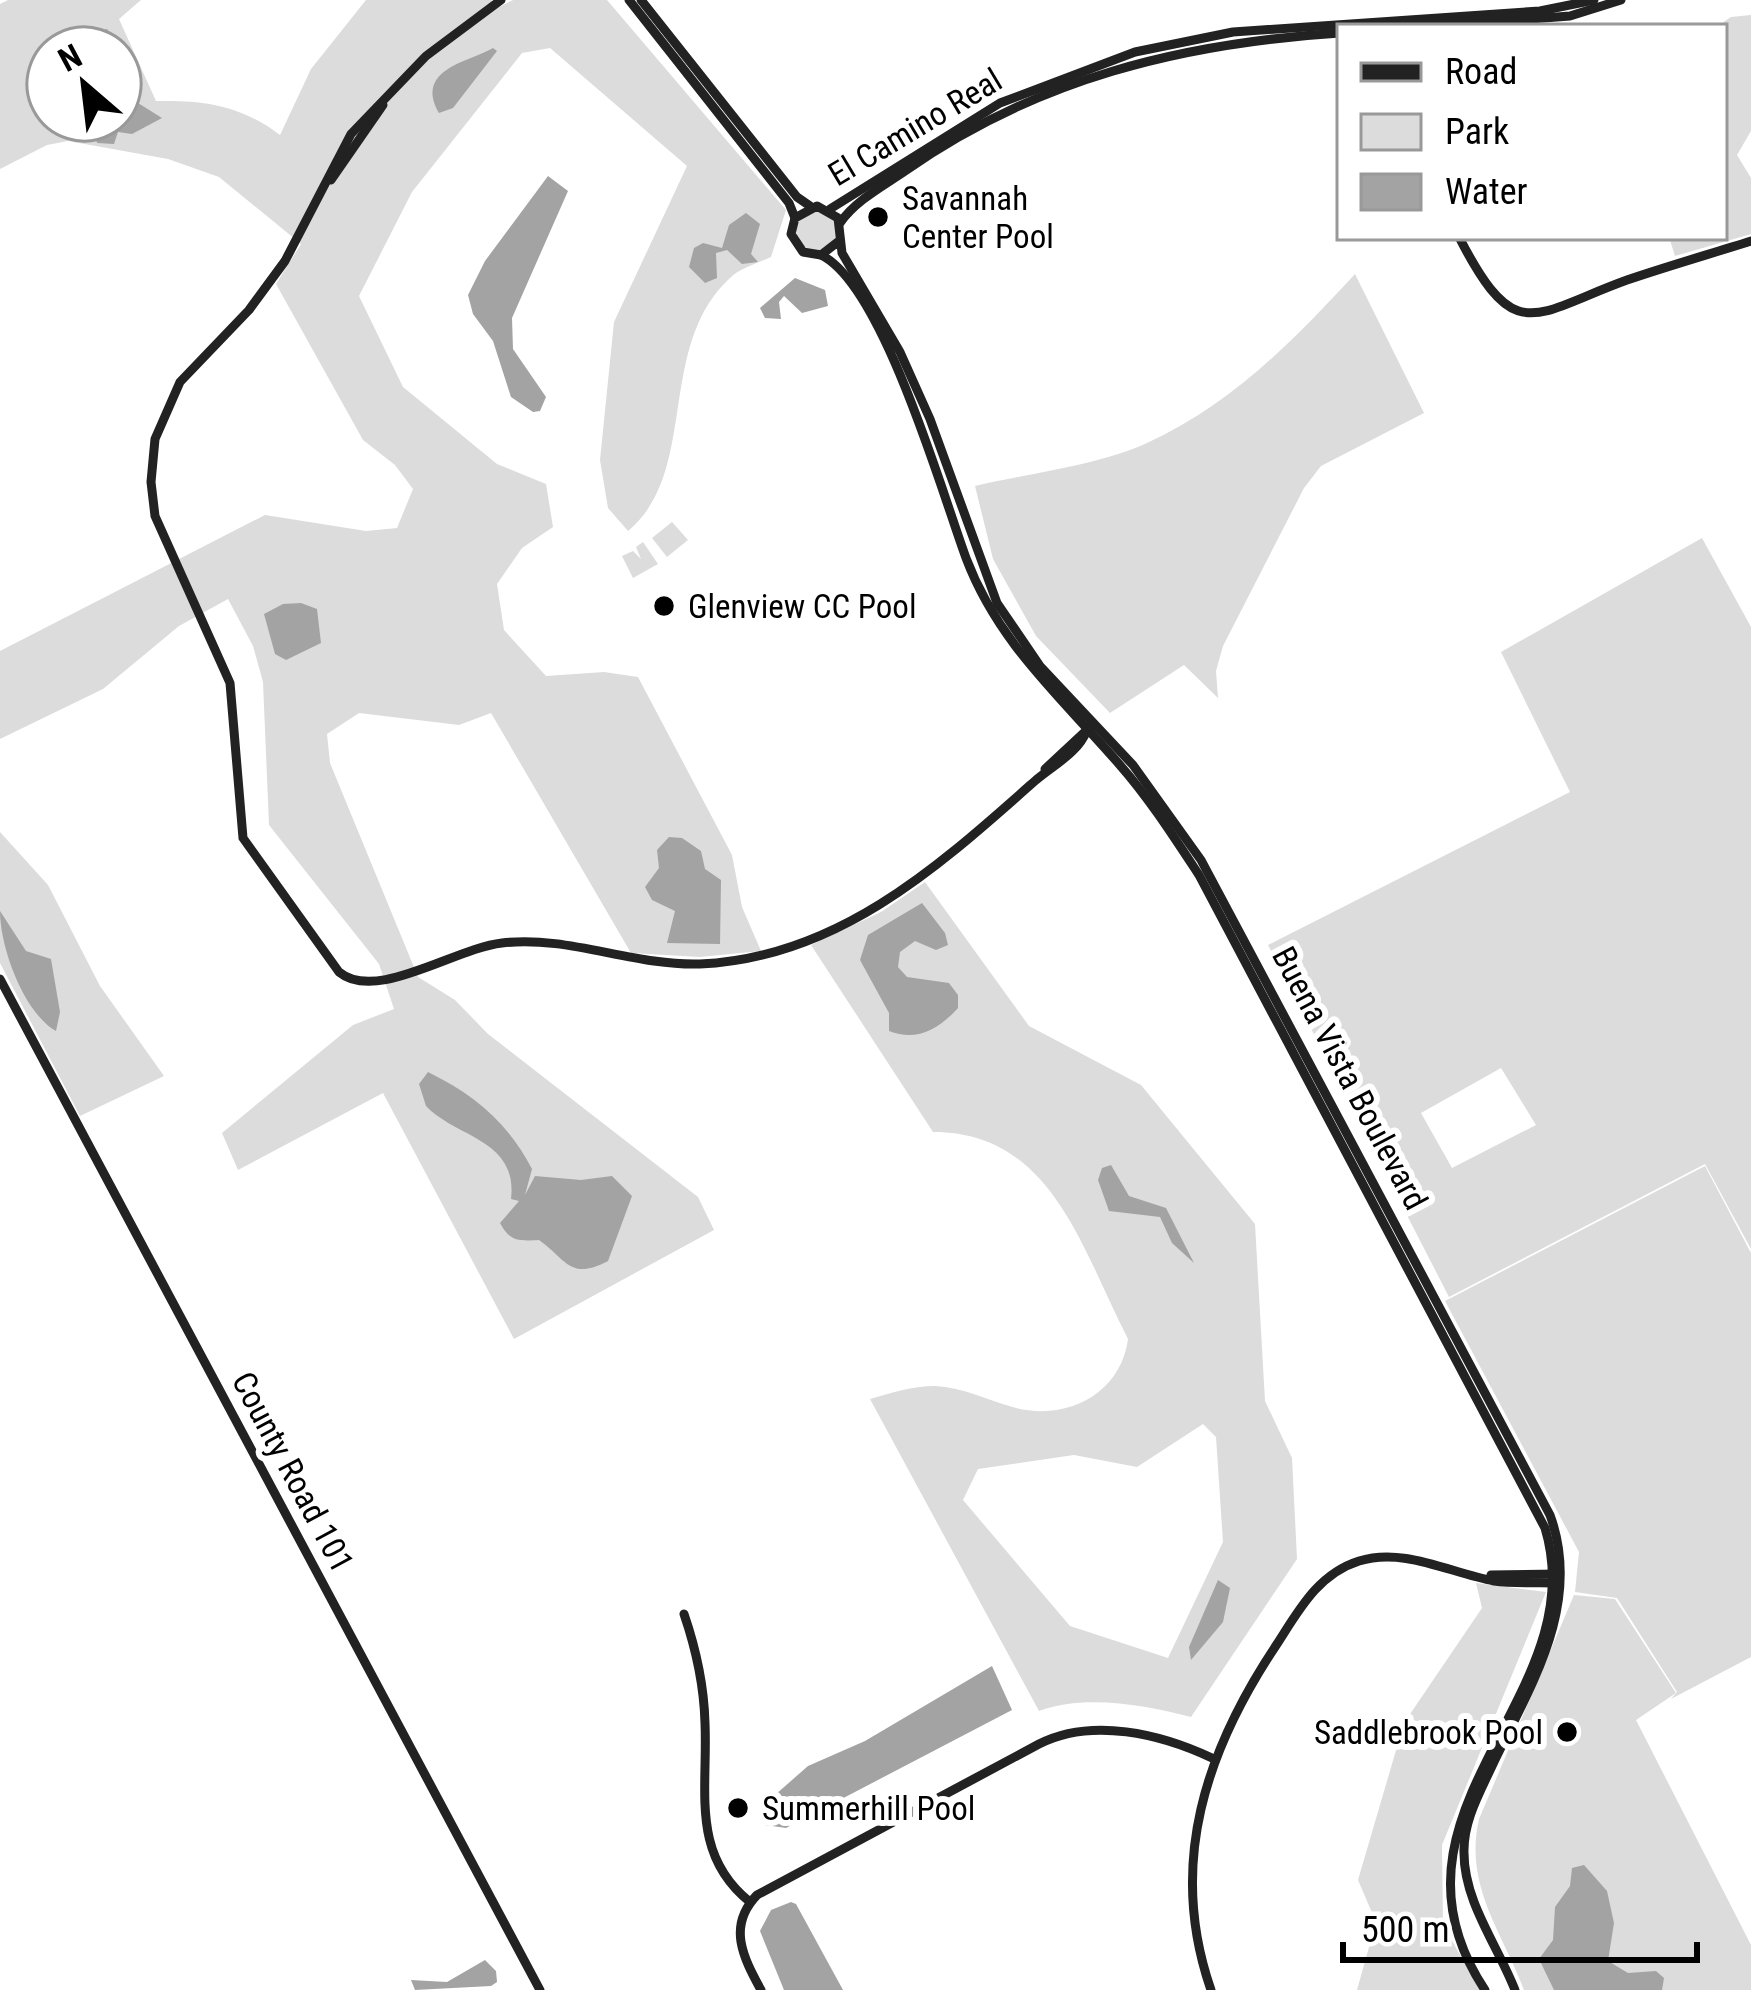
<svg xmlns="http://www.w3.org/2000/svg" width="1751" height="1990" font-family="'Roboto Condensed',sans-serif">
<style>
.green{fill:#dcdcdc;fill-rule:evenodd}
.water{fill:#a3a3a3}
.lines{fill:none;stroke-linecap:round;stroke-linejoin:round}
.secondary{stroke:#222;stroke-width:9}
.poi-dot{fill:#000;stroke:#fff;stroke-width:4.5}
.labels{text-anchor:middle;dominant-baseline:central;stroke-width:12;stroke-linejoin:round;paint-order:stroke}
.street-label{font-size:33px;fill:#000;stroke:#fff}
.poi-label{font-size:33px;fill:#000;stroke:#fff;text-anchor:start}
</style>
<rect width="100%" height="100%" fill="#fff"/>
<g class="green">
<path d="M8 0H141L119 19 156 101C204 100 240 105 280 135L311 69 366 0H491L499 7 513 0H607L786 210 771 257C758 263 740 268 730 278 655 347 700 471 628 531L608 508 600 460 614 322 687 166 550 48 522 53 412 192 359 296 403 387 497 464 546 484 553 527 522 548 497 584 504 630 546 676 604 672 638 677 732 855 742 907 761 951 700 957 631 953 491 713 459 725 359 713 327 734 330 763 418 977 455 1000 488 1034 698 1197 714 1230 514 1339 383 1093 238 1170 222 1133 353 1025 394 1009 379 964 269 825 263 682 253 646 228 599 179 626 103 689 0 739V651L265 515 366 531 397 528 413 489 395 465 363 440 276 284 301 244 219 177 168 159 68 141 47 145 0 169V4ZM48 48H120V120H48Z"/>
<path d="M1751 15V131L1737 155 1751 178V234L1675 256 1669 237H1724V27H1716L1731 17Z"/>
<path d="M814 209 833 216 838 229 835 242 818 252C800 247 795 240 796 222Z"/>
<path d="M1355 274 1424 413 1321 466 1304 488 1223 646 1216 671 1218 698 1184 665 1110 713 1036 636 993 559 975 486C1030 473 1096 466 1147 443 1231 405 1293 341 1355 274Z"/>
<path d="M672 522 688 540 667 557 652 538Z"/>
<path d="M1702 538 1751 627V1249L1705 1164 1449 1297 1268 945 1570 792 1501 652ZM1501 1068 1536 1125 1452 1168 1421 1113Z"/>
<path d="M643 542 658 564 633 578 622 556 633 551 641 559 636 547Z"/>
<path d="M0 832 48 885 100 986 164 1076 80 1116 0 963Z"/>
<path d="M925 882 1029 1026 1141 1085 1255 1224 1265 1401 1292 1458 1297 1559 1191 1717C1145 1705 1085 1694 1039 1711L870 1399C891 1393 912 1386 935 1386 963 1387 989 1401 1016 1408 1068 1421 1121 1393 1128 1339 1081 1248 1052 1132 933 1132L811 945 881 912ZM1203 1424 1216 1437 1223 1542 1168 1658 1070 1626 963 1500 978 1469 1074 1455 1137 1467Z"/>
<path d="M1705 1166 1751 1253V1657L1671 1699 1677 1692 1617 1598 1575 1592 1579 1552 1445 1301Z"/>
<path d="M1476 1583 1546 1592 1442 1845 1443 1925 1480 1990H1357L1376 1922 1358 1880 1404 1723 1482 1608Z"/>
<path d="M1574 1595 1615 1599 1676 1693 1636 1720 1751 1945V1990H1524C1501 1930 1464 1885 1479 1819Z"/>
</g>
<g class="water">
<path d="M107 29 119 48H71L81 37Z"/>
<path d="M493 48 497 51 453 108 439 113C414 69 469 62 493 48Z"/>
<path d="M120 60 128 68 138 103 162 118 132 134 118 132 114 144 97 143 94 128 72 120H120Z"/>
<path d="M548 176 568 191 512 318 513 349 546 397 540 411 533 412 511 397 493 341 473 314 468 295 485 261Z"/>
<path d="M746 213 760 224 751 254 758 262 742 264 727 250 716 253 717 278 705 283 689 267 694 248 703 243 722 248 729 225Z"/>
<path d="M795 278 825 290 828 306 802 313 784 296 779 302 781 319 765 318 760 308Z"/>
<path d="M301 603 317 609 321 643 286 660 275 654 264 614 283 604Z"/>
<path d="M669 837 682 838 701 851 705 869 721 880 720 944 667 943 675 911 652 900 645 887 659 868 657 850Z"/>
<path d="M922 903 945 933 948 945 936 950 915 941 900 952 898 967 907 977 949 983 958 995V1008C939 1029 917 1042 889 1031V1013L860 960 868 935Z"/>
<path d="M0 911 26 951 51 959 60 1012 56 1031C25 1014 0 949 0 911Z"/>
<path d="M428 1072C475 1095 508 1123 532 1169L525 1195 535 1176 581 1180 612 1176 632 1196 608 1261C570 1281 567 1260 539 1240 519 1241 510 1242 500 1223L519 1201 511 1199C518 1139 456 1138 426 1106L419 1084Z"/>
<path d="M1111 1165 1129 1196 1166 1208 1194 1263 1172 1243 1160 1217 1109 1211 1098 1180 1102 1168Z"/>
<path d="M1218 1580 1230 1588 1223 1622 1191 1660 1189 1647Z"/>
<path d="M992 1666 1012 1710 786 1828 765 1825 767 1802 808 1766 865 1741Z"/>
<path d="M1584 1865 1607 1891 1614 1923 1608 1961 1628 1973 1656 1971 1664 1978 1662 1990H1554L1539 1959 1553 1940 1555 1907 1570 1886 1572 1868Z"/>
<path d="M791 1902 796 1904 843 1990H784L760 1931 771 1910Z"/>
<path d="M485 1960 496 1971 497 1982 491 1986 415 1990 411 1980 447 1982Z"/>
</g>
<g class="lines">
<g class="secondary">
<path d="M501 0 426 56 351 134 285 261 249 310 180 382 155 439 151 482 155 516 230 683 243 838 339 972C376 1003 455 948 502 943 568 935 633 966 700 964 838 958 939 866 1036 780 1055 764 1078 753 1087 730"/>
<path d="M629 0 789 203 795 218"/>
<path d="M641 0 797 197 810 206"/>
<path d="M1429 27 1570 16 1621 0"/>
<path d="M331 180 383 105"/>
<path d="M830 209 1000 103 1135 52 1233 32 1540 11 1594 0"/>
<path d="M840 223C855 201 883 186 905 171 1036 79 1182 43 1340 33"/>
<path d="M1459 237C1516 348 1533 314 1627 280 1668 266 1710 254 1751 241"/>
<path d="M839 241 821 255 803 252 791 234 795 218 817 206 838 218 842 253 900 352 930 419 997 603 1040 666 1133 765 1201 860 1550 1515C1583 1605 1530 1686 1492 1766 1479 1794 1463 1822 1464 1853 1464 1902 1498 1946 1515 1990"/>
<path d="M821 255C883 285 942 493 966 558 998 643 1061 697 1119 764 1149 798 1174 837 1199 875L1545 1528C1596 1696 1366 1811 1485 1990"/>
<path d="M1045 769 1089 728"/>
<path d="M0 979 540 1990"/>
<path d="M1491 1575 1559 1574"/>
<path d="M684 1614C696 1649 704 1686 705 1723 708 1790 690 1854 750 1902"/>
<path d="M761 1990C743 1957 727 1926 757 1895L1039 1744C1092 1717 1161 1734 1212 1758"/>
<path d="M1211 1990C1167 1864 1206 1750 1277 1644 1299 1610 1318 1574 1359 1561 1404 1547 1450 1573 1494 1581 1515 1584 1537 1582 1558 1583"/>
</g>
</g>
<g class="poi-dot">
<circle cx="878" cy="217" r="12"/>
<circle cx="664" cy="606" r="12"/>
<circle cx="1567" cy="1732" r="12"/>
<circle cx="738" cy="1808" r="12"/>
</g>
<g class="labels">
<g class="street-label">
<text transform="translate(915 127) rotate(-31)">El Camino Real</text>
<text transform="translate(1350 1078) rotate(62)">Buena Vista Boulevard</text>
<text transform="translate(293 1472) rotate(62)">County Road 101</text>
</g>
<g class="poi-label">
<text x="902" y="198">Savannah<tspan x="902" dy="38">Center Pool</tspan></text>
<text x="688" y="606">Glenview CC Pool</text>
<text x="1543" y="1732" text-anchor="end">Saddlebrook Pool</text>
<text x="762" y="1808">Summerhill Pool</text>
</g>
</g>
<rect x="1337" y="24" width="390" height="216" fill="#ffffff" stroke="#999999" stroke-width="3"/>
<rect x="1361" y="63" width="60" height="18" fill="#222222" stroke="#999999" stroke-width="3"/>
<text x="1445" y="84" font-size="36" fill="#000000">Road</text>
<rect x="1361" y="114" width="60" height="36" fill="#dcdcdc" stroke="#999999" stroke-width="3"/>
<text x="1445" y="144" font-size="36" fill="#000000">Park</text>
<rect x="1361" y="174" width="60" height="36" fill="#a3a3a3" stroke="#999999" stroke-width="3"/>
<text x="1445" y="204" font-size="36" fill="#000000">Water</text>
<g transform="translate(84 84) rotate(332)"><circle r="57" fill="#ffffff" stroke="#999999" stroke-width="3"/>
<path d="M0-9L21 45L0 30L-21 45Z" fill="#000000"/>
<text y="-18" font-size="33" font-weight="bold" text-anchor="middle" fill="#000000">N</text>
</g>
<path d="M1343 1942v18h354v-18" fill="none" stroke="#000000" stroke-width="6"/>
<text x="1361" y="1942" font-size="36" fill="#000000" stroke="#ffffff" stroke-width="9" paint-order="stroke">500 m</text>
</svg>
